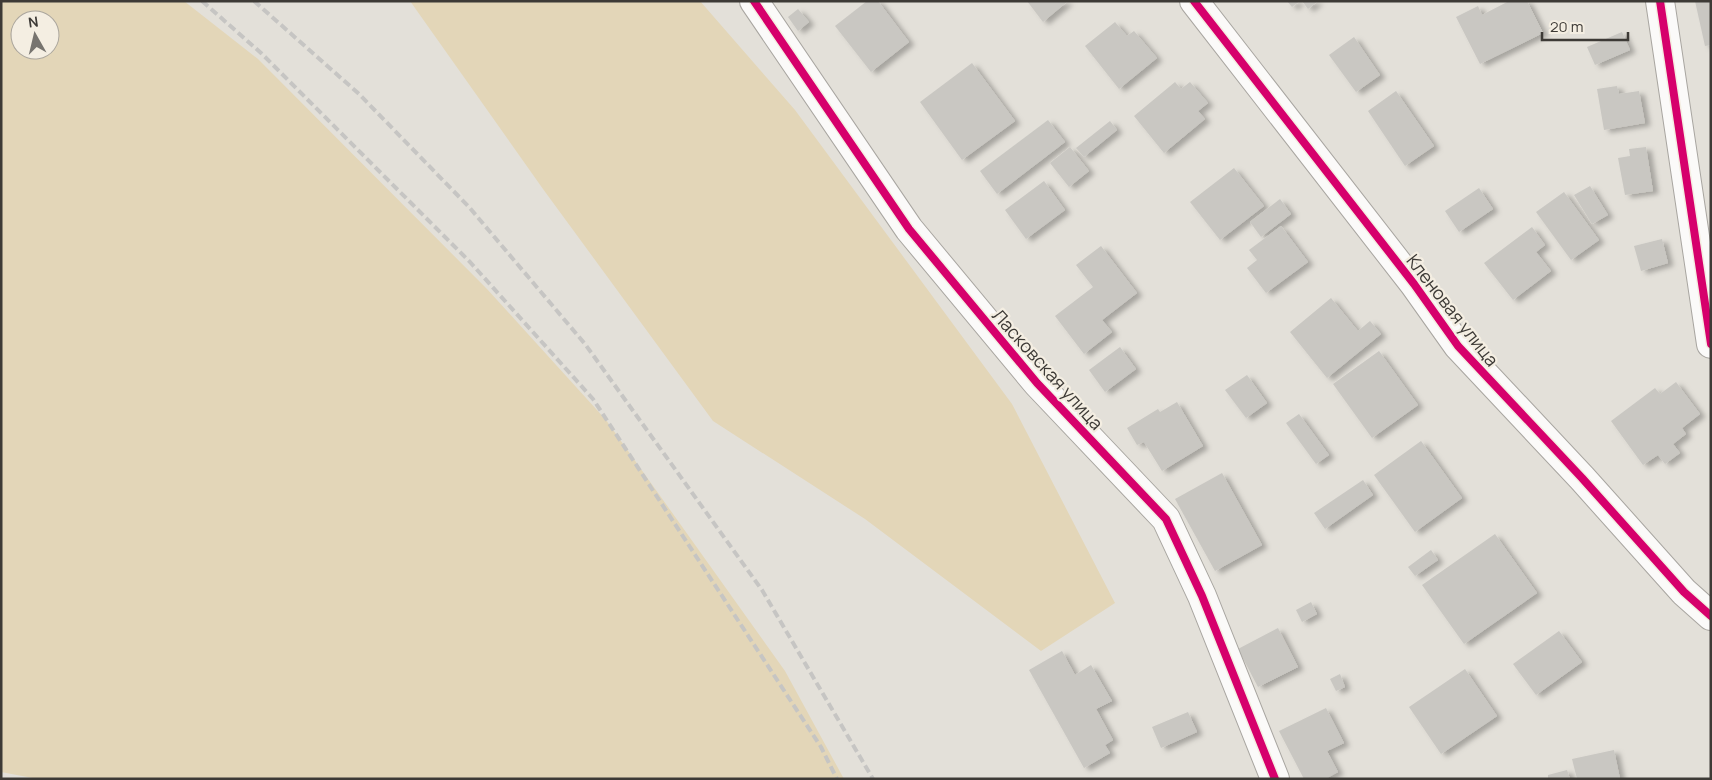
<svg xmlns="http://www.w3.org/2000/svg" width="1712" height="780" font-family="Manrope,sans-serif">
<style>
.green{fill:#e3d6b8;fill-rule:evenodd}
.building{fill:#c9c7c2;filter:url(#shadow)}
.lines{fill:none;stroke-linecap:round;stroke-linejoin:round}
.street-casing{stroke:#a8a5a0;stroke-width:30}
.street{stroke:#fbfaf9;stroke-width:28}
.rail{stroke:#c6c5c3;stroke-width:4;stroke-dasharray:8 4;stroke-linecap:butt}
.cycleway-casing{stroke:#f4eee2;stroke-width:11}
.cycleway{stroke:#d6006c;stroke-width:8}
.labels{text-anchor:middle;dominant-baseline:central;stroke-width:4.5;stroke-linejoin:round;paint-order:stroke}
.street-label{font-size:18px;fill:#3d3a36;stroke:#f4eee2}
</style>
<defs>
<filter id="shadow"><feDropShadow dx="5.5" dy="3" stdDeviation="2.5" flood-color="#0004"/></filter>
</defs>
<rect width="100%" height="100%" fill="#e3e0d9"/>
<g class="green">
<path d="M1 1H184L258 59 487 289 606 420 785 671 844 779H38L1 772ZM20 20H50V50H20Z"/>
<path d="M410 1H700L795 110 1012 404 1115 603 1041 651 865 519 713 421 543 189Z"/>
</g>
<g class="building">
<path d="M867 1H878L909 42 871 72 835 26Z"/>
<path d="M1027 1H1068L1043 22Z"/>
<path d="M1287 1H1300L1292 7Z"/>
<path d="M1302 1H1318L1308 9Z"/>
<path d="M1509 1H1527L1543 33 1480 64 1456 17 1478 6 1482 15Z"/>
<path d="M1695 1H1711V45L1705 46Z"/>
<path d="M798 9 809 22 798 31 788 17Z"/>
<path d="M1115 22 1127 36 1134 31 1157 58 1119 89 1085 46Z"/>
<path d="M1622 32 1630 50 1595 65 1587 47Z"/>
<path d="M1354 37 1380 75 1356 92 1329 55Z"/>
<path d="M972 63 1015 121 962 160 920 102Z"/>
<path d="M1175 82 1181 89 1190 82 1208 103 1198 111 1205 119 1164 153 1134 116Z"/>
<path d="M1617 86 1619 94 1639 91 1645 123 1604 130 1597 89Z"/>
<path d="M1396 91 1434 146 1405 166 1368 111Z"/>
<path d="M1048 120 1065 142 997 194 980 171Z"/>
<path d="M1110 121 1117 130 1084 157 1076 148Z"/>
<path d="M1070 147 1089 171 1069 187 1050 163Z"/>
<path d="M1646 147 1653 191 1625 195 1618 158 1630 156 1629 149Z"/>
<path d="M1234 168 1264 206 1220 240 1190 202Z"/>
<path d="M1044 181 1065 210 1026 239 1005 210Z"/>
<path d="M1590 186 1608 215 1592 224 1574 195Z"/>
<path d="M1479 188 1493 209 1459 232 1445 211Z"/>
<path d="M1564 192 1599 240 1571 260 1536 212Z"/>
<path d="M1280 199 1291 214 1261 237 1250 222Z"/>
<path d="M1281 226 1308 262 1266 293 1247 268 1257 260 1249 250Z"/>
<path d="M1532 227 1545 245 1536 252 1551 271 1513 300 1484 263Z"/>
<path d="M1662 239 1668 263 1641 271 1634 246Z"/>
<path d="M1101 246 1137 293 1102 320 1112 332 1084 354 1055 316 1093 287 1076 265Z"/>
<path d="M1331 298 1358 331 1370 321 1381 334 1327 378 1290 332Z"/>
<path d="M1120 347 1136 369 1105 392 1089 370Z"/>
<path d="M1379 351 1418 405 1372 438 1333 384Z"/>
<path d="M1247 375 1267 403 1246 418 1225 390Z"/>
<path d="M1676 382 1700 414 1682 428 1686 434 1673 444 1680 453 1665 464 1658 455 1643 465 1611 421 1655 388 1660 394Z"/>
<path d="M1177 402 1203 446 1162 471 1144 442 1137 445 1127 428 1158 409 1160 412Z"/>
<path d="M1299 414 1329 455 1316 464 1286 423Z"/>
<path d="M1421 441 1462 498 1415 532 1374 475Z"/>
<path d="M1222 473 1262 545 1215 571 1175 499Z"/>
<path d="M1363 480 1373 495 1325 529 1314 513Z"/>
<path d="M1495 534 1537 593 1464 644 1422 585Z"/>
<path d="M1431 550 1438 560 1415 576 1408 567Z"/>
<path d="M1311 602 1317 614 1302 622 1296 610Z"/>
<path d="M1278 628 1298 667 1258 687 1238 649Z"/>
<path d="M1559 631 1582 662 1536 695 1513 664Z"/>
<path d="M1062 651 1075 675 1091 665 1112 701 1096 709 1113 740 1105 745 1110 753 1084 768 1029 670Z"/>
<path d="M1465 669 1497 716 1441 754 1409 707Z"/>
<path d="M1340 674 1345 687 1336 691 1330 679Z"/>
<path d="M1326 708 1344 743 1327 751 1338 772 1325 779H1304L1279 731Z"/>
<path d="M1188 712 1197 732 1161 748 1152 727Z"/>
<path d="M1614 750 1620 779H1577L1572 759Z"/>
<path d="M1567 770 1570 779H1548V775Z"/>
</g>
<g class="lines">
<defs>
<g id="street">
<path d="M754 1 909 229 1037 383 1166 519 1202 596 1275 779"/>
<path d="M1194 1 1414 284 1458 346 1582 478 1684 592 1711 616"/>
<path d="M1660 1 1711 344"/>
</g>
</defs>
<use href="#street" class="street-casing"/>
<use href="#street" class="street"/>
<g class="rail">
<path d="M202 1 261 53 470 262 593 399 821 747 837 779"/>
<path d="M254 1 359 94 469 207 585 344 762 590 873 779"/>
</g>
<defs>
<g id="cycleway">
<path d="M754 1 909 229 1037 383 1166 519 1202 596 1275 779"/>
<path d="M1194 1 1414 284 1458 346 1582 478 1684 592 1711 616"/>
<path d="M1660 1 1711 344"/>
</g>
</defs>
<use href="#cycleway" class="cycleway-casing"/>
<use href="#cycleway" class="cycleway"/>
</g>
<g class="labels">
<g class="street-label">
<text transform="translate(1453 310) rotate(52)">Кленовая улица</text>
<text transform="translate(1048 369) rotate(48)">Ласковская улица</text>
</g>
</g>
<rect width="1712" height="780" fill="none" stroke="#3d3a36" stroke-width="5"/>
<g transform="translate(35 35) rotate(352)"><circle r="24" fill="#f4eee2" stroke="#aba69d"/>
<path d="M0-4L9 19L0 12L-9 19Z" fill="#77746f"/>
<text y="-8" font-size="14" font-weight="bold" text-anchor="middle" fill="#3d3a36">N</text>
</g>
<path d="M1542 32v8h86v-8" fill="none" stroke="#3d3a36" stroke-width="2.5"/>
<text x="1550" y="32" font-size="15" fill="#3d3a36" stroke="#f4eee2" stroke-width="4" paint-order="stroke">20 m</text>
</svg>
